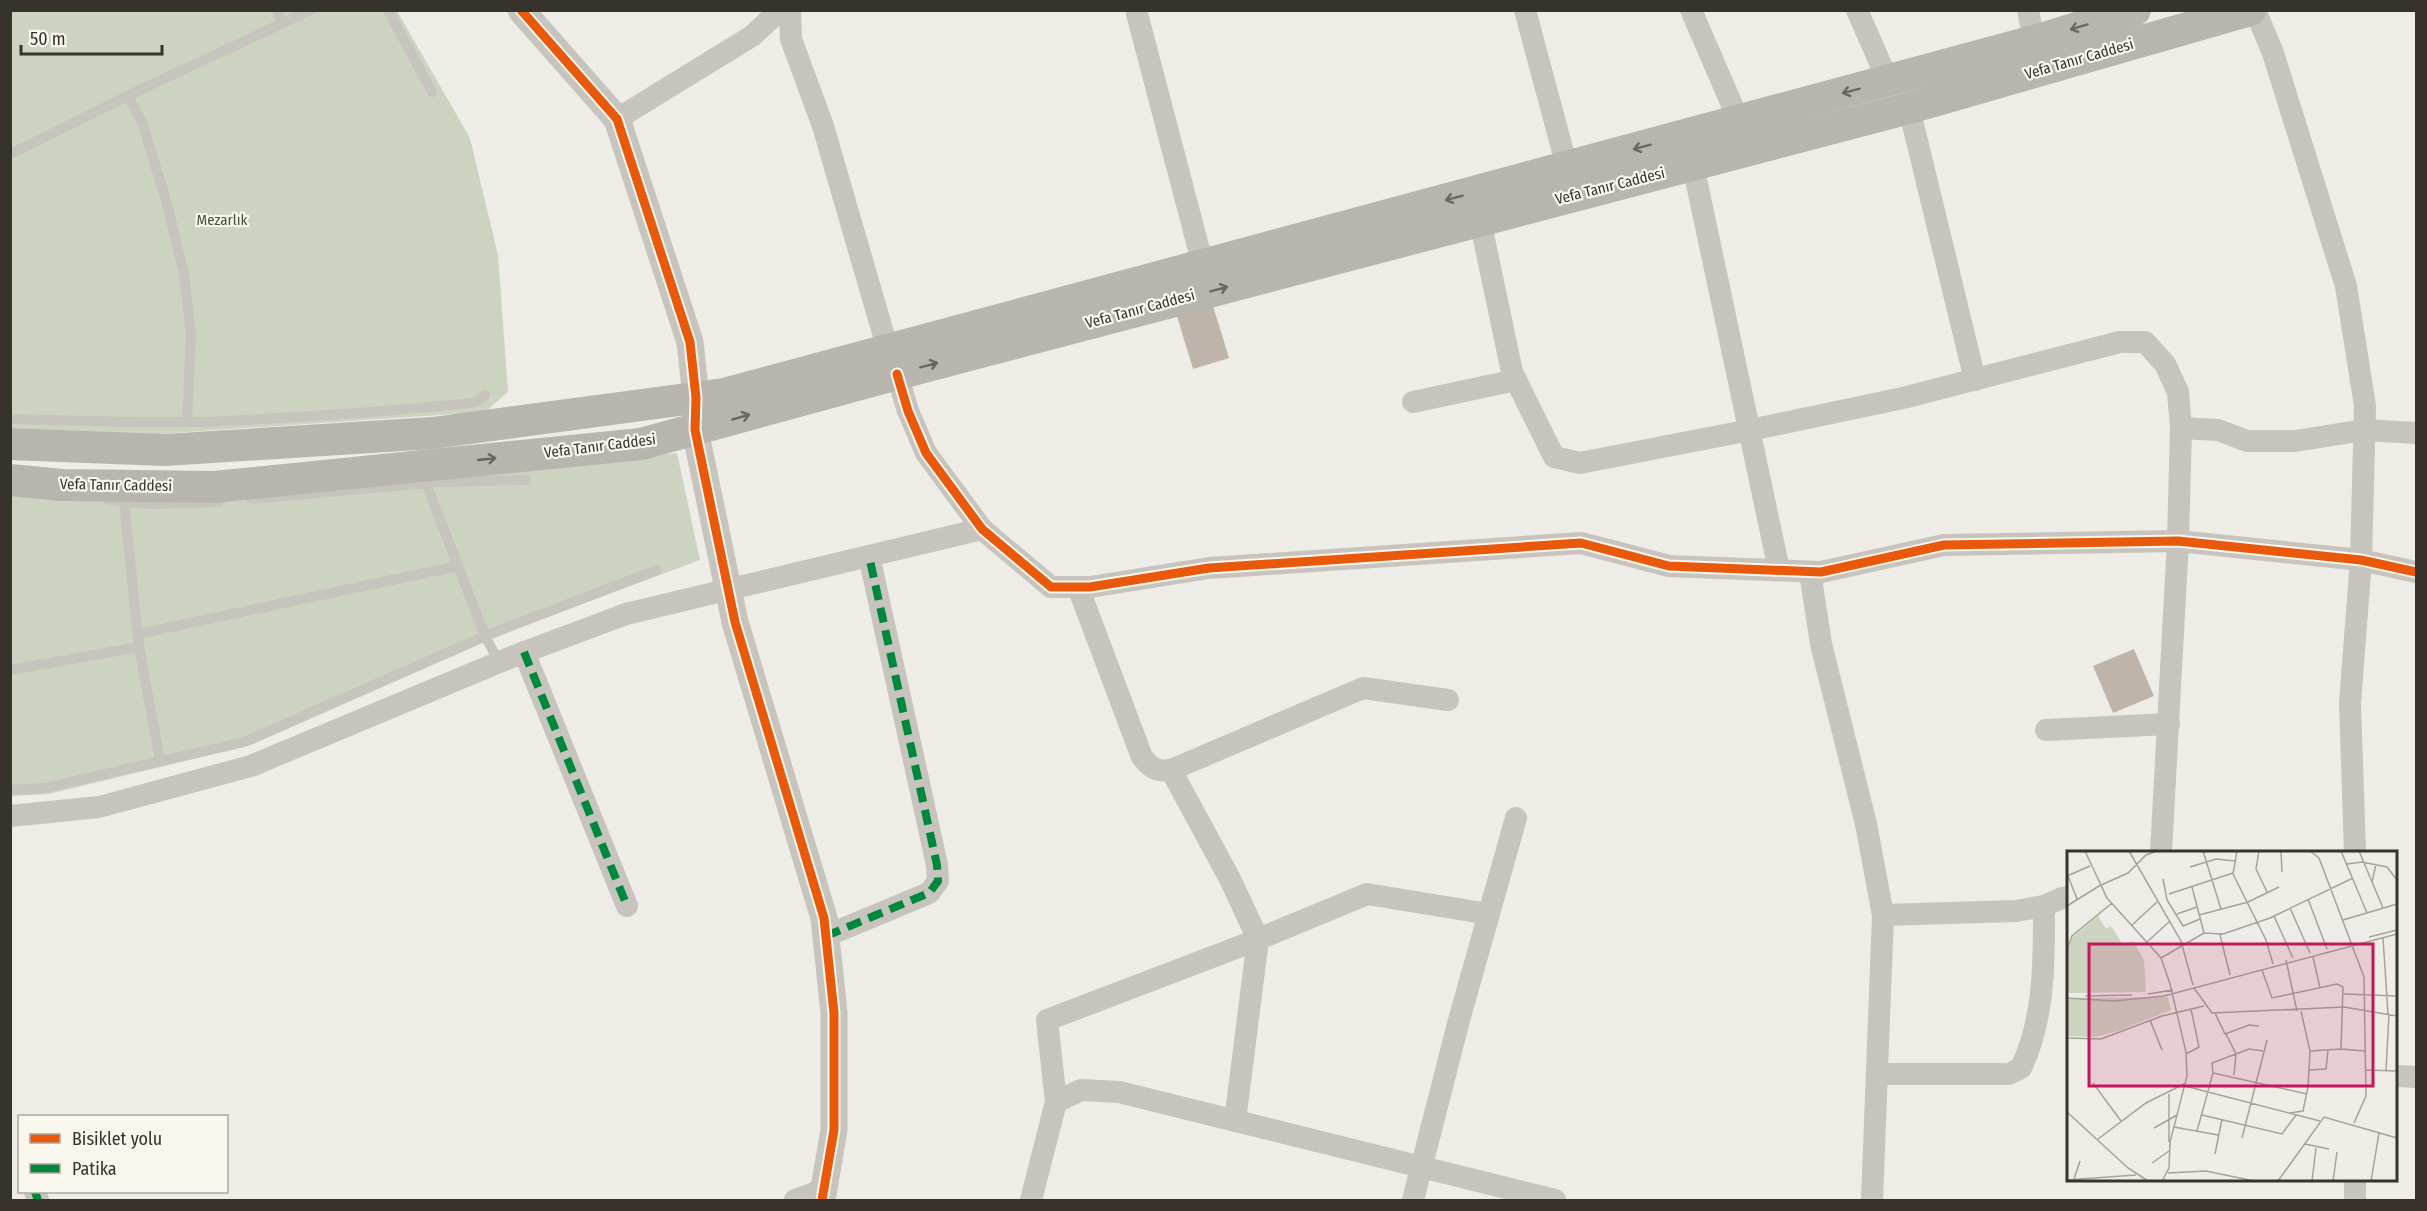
<svg xmlns="http://www.w3.org/2000/svg" width="2427" height="1211" font-family="'Fira Sans Condensed',sans-serif">
<style>
.green{fill:#ccd3c1}
.building{fill:#bfb4a9}
.lines{fill:none;stroke-linecap:round;stroke-linejoin:round}
.service{stroke:#c7c3bd;stroke-width:10}
.minor{stroke:#c7c3bd;stroke-width:22}
.tertiary{stroke:#c7c3bd;stroke-width:27}
.secondary{stroke:#b8b4ae;stroke-width:32}
.quiet{stroke:#00873e;stroke-width:8;stroke-dasharray:15 8;stroke-linecap:butt}
.cycleway-casing{stroke:#f9f6ee;stroke-width:13}
.cycleway{stroke:#e8590c;stroke-width:9}
.oneway{stroke:#6b6660}
.labels{text-anchor:middle;dominant-baseline:central;stroke-width:4.5;stroke-linejoin:round;paint-order:stroke}
.street-label{font-size:15px;fill:#38322c;stroke:#f9f6ee}
.park-label{font-size:15px;fill:#415332;stroke:#f9f6ee}
.inset-road{fill:none;stroke:#a5a29c;stroke-width:1.5}
.view{fill:#c2185b;fill-opacity:0.15;stroke:#c2185b;stroke-width:3}
.inset-edge{fill:none;stroke:#38322c;stroke-width:3}
</style>
<rect width="100%" height="100%" fill="#eeece6"/>
<g class="green">
<path d="M294 10 397 11 470 138 498 255 508 392 485 412 157 434 11 428V11Z"/>
<path d="M677 453 700 560 512 630 251 745 49 794 11 796V483L474 471Z"/>
</g>
<g class="building">
<path d="M1213 306 1229 358 1193 369 1177 316Z"/>
<path d="M2134 649 2154 696 2113 713 2093 666Z"/>
</g>
<g class="lines">
<g class="service">
<path d="M277 10 282 24"/>
<path d="M388 10 432 92"/>
<path d="M129 97 143 125 167 204 184 274 191 335 187 422"/>
<path d="M10 154 144 88 311 10"/>
<path d="M10 419 130 422H211L360 413 462 404 476 402 485 395"/>
<path d="M426 483 485 636 499 662"/>
<path d="M251 499 439 482 526 480"/>
<path d="M108 500 152 504 218 502"/>
<path d="M124 502 139 647 160 760"/>
<path d="M138 634 458 566"/>
<path d="M10 670 139 647"/>
<path d="M10 790 44 788 244 742 485 636 657 570"/>
</g>
<g class="minor">
<path d="M790 10 791 39 823 126 888 350"/>
<path d="M1136 10 1203 265"/>
<path d="M1525 10 1567 167"/>
<path d="M1691 10 1739 121"/>
<path d="M1857 10 1888 81"/>
<path d="M2028 10 2034 41"/>
<path d="M2255 10 2273 53 2346 286 2365 406 2361 560 2350 703 2355 852"/>
<path d="M1909 108 1975 380"/>
<path d="M617 119 752 36 780 10"/>
<path d="M1690 151 1779 570"/>
<path d="M1480 220 1512 372 1554 457 1580 463 1750 430 1903 398 2120 342H2145L2165 364 2178 392 2181 428 2178 541 2161 852"/>
<path d="M897 374 908 411 926 453 982 529 1051 587H1090L1209 568 1581 543 1669 566 1821 572 1944 545 2178 541 2361 560 2416 572"/>
<path d="M1413 402 1516 380"/>
<path d="M2181 428 2218 430 2247 441H2295L2364 430 2416 433"/>
<path d="M1810 572 1821 644 1866 824 1883 915 1872 1200"/>
<path d="M1078 587 1142 757C1151 768 1156 772 1171 770L1363 688 1448 700"/>
<path d="M524 652 627 906"/>
<path d="M2046 730 2169 724"/>
<path d="M1171 770 1230 879 1258 939 1235 1121"/>
<path d="M10 816 99 807 251 766 514 656 626 614 982 529"/>
<path d="M1883 915 2016 911 2044 906 2062 898 2068 897"/>
<path d="M826 936 929 893 938 881 937 865 869 556"/>
<path d="M1877 1074H2009L2021 1068C2045 1018 2044 961 2044 906"/>
<path d="M2396 1076 2416 1077"/>
<path d="M1056 1102 1081 1090 1119 1092 1555 1200"/>
<path d="M35 1192 38 1200"/>
<path d="M795 1200 825 1189"/>
<path d="M1031 1200 1056 1102 1047 1020 1249 943 1367 894 1489 914"/>
<path d="M1413 1200 1459 1020 1516 818"/>
<path d="M2355 1200V1180"/>
</g>
<path class="tertiary" d="M521 10 617 119 690 342 696 398 695 430 735 622 824 918 834 1013V1130L822 1200"/>
<g class="secondary">
<path d="M10 444 165 450 433 433 724 394 2034 41 2135 10"/>
<path d="M10 480 62 485 214 487 641 444 897 374 1909 108 2250 10"/>
</g>
<g class="quiet">
<path d="M524 652 627 906"/>
<path d="M826 936 929 893 938 881 937 865 869 556"/>
<path d="M35 1192 38 1200"/>
</g>
<defs>
<g id="cycleway">
<path d="M521 10 617 119 690 342 696 398 695 430 735 622 824 918 834 1013V1130L822 1200"/>
<path d="M897 374 908 411 926 453 982 529 1051 587H1090L1209 568 1581 543 1669 566 1821 572 1944 545 2178 541 2361 560 2416 572"/>
</g>
</defs>
<use href="#cycleway" class="cycleway-casing"/>
<use href="#cycleway" class="cycleway"/>
</g>
<defs><path id="oneway-shaft" d="M-6 0H5M1.5-3L5.5 0L1.5 3" fill="none" stroke-width="1.6" stroke-linecap="round" stroke-linejoin="round" transform="scale(1.5)"/></defs>
<g class="oneway">
<use href="#oneway-shaft" transform="translate(2079 27) rotate(163)"/>
<use href="#oneway-shaft" transform="translate(1851 91) rotate(165)"/>
<use href="#oneway-shaft" transform="translate(1642 147) rotate(165)"/>
<use href="#oneway-shaft" transform="translate(1454 198) rotate(165)"/>
<use href="#oneway-shaft" transform="translate(1219 289) rotate(-15)"/>
<use href="#oneway-shaft" transform="translate(929 365) rotate(-15)"/>
<use href="#oneway-shaft" transform="translate(741 417) rotate(-16)"/>
<use href="#oneway-shaft" transform="translate(487 459) rotate(-6)"/>
</g>
<g class="labels">
<g class="street-label">
<text transform="translate(2079 59) rotate(-16)">Vefa Tanır Caddesi</text>
<text transform="translate(1610 186) rotate(-14)">Vefa Tanır Caddesi</text>
<text transform="translate(1140 309) rotate(-15)">Vefa Tanır Caddesi</text>
<text transform="translate(600 446) rotate(-7)">Vefa Tanır Caddesi</text>
<text transform="translate(116 485) rotate(1)">Vefa Tanır Caddesi</text>
</g>
<g class="park-label">
<text x="222" y="220">Mezarlık</text>
</g>
</g>
<g transform="translate(2067 851)">
<rect width="330" height="330" fill="#eeece6"/>
<path d="M31 65 39 78 44 75 56 94 66 90 77 109 79 141 0 142V103L5 87ZM101 146 104 159 51 180 28 186 0 185V147Z" fill="#ccd3c1"/>
<path class="inset-road" d="M18 0 40 47 94 107 103 133 119 201 120 225 103 291 102 317 95 330M62 0 114 90 126 134M136 0 154 58M170 0 166 23 199 89 206 113M192 0 189 18 200 41M214 0 215 21M243 0 252 7 297 126 299 245 287 272M274 0 300 62M292 0 316 57M280 13 295 11 320 16 330 29M123 16 149 8 168 10M0 25 23 15M1 25 10 48M96 28 100 49 116 75 133 68M305 31 309 13M125 36 137 82M102 43 166 22M241 48 260 98M0 55 32 35 61 22 79 4 90 0M223 57 243 102M110 63 130 56M132 64 181 51 212 36M207 65 226 107M276 69 330 53M65 74 90 51M302 86 330 79M316 87 321 163M80 91 103 70M0 99 5 85 45 52M246 106 253 137M94 107 137 82 156 83M219 109 230 160M195 119 205 147 270 133 276 136 274 198 243 200M163 124 153 84 203 67 286 27M127 137 145 162 277 156 330 165M81 143 106 139M277 143 330 145M18 145 65 144M0 147 47 150 97 145 330 83M148 162 158 183 182 174 192 175M83 169 95 199M159 183 169 203 167 224M0 187 34 188 95 165 137 155M274 198 298 200M119 203 132 196 124 158M242 219 259 218 261 199M298 219 330 220M319 220 322 163M146 222 240 243M26 232 54 270M118 235 253 270M102 243V291M0 261 61 317 81 330M223 262 236 260 241 236 243 200 234 160M135 264 215 283 229 264M107 276 151 284M87 277 110 264M130 280 146 222 145 212 182 198 196 200M175 287 200 189M31 288 79 252 119 232M238 293 262 298M148 303 155 268M85 312 102 300M101 322 139 320 187 330M7 328 13 310M0 329 69 324M211 330 257 266 330 287M245 330 249 297M266 330 270 301M304 330 312 282"/>
<path class="view" d="M22 93H306V235H22Z"/>
<rect width="330" height="330" class="inset-edge"/>
</g>
<rect width="2427" height="1211" fill="none" stroke="#38322c" stroke-width="24"/>
<rect x="18" y="1115" width="210" height="78" fill="#f9f6ee" stroke="#aca8a0" stroke-width="1.5"/>
<rect x="30" y="1134" width="30" height="9" fill="#e8590c" stroke="#aca8a0" stroke-width="1.5"/>
<text x="72" y="1145" font-size="18" fill="#38322c">Bisiklet yolu</text>
<rect x="30" y="1164" width="30" height="9" fill="#00873e" stroke="#aca8a0" stroke-width="1.5"/>
<text x="72" y="1175" font-size="18" fill="#38322c">Patika</text>
<path d="M21 45v9h141v-9" fill="none" stroke="#38322c" stroke-width="3"/>
<text x="30" y="45" font-size="18" fill="#38322c" stroke="#f9f6ee" stroke-width="4.5" paint-order="stroke">50 m</text>
</svg>
